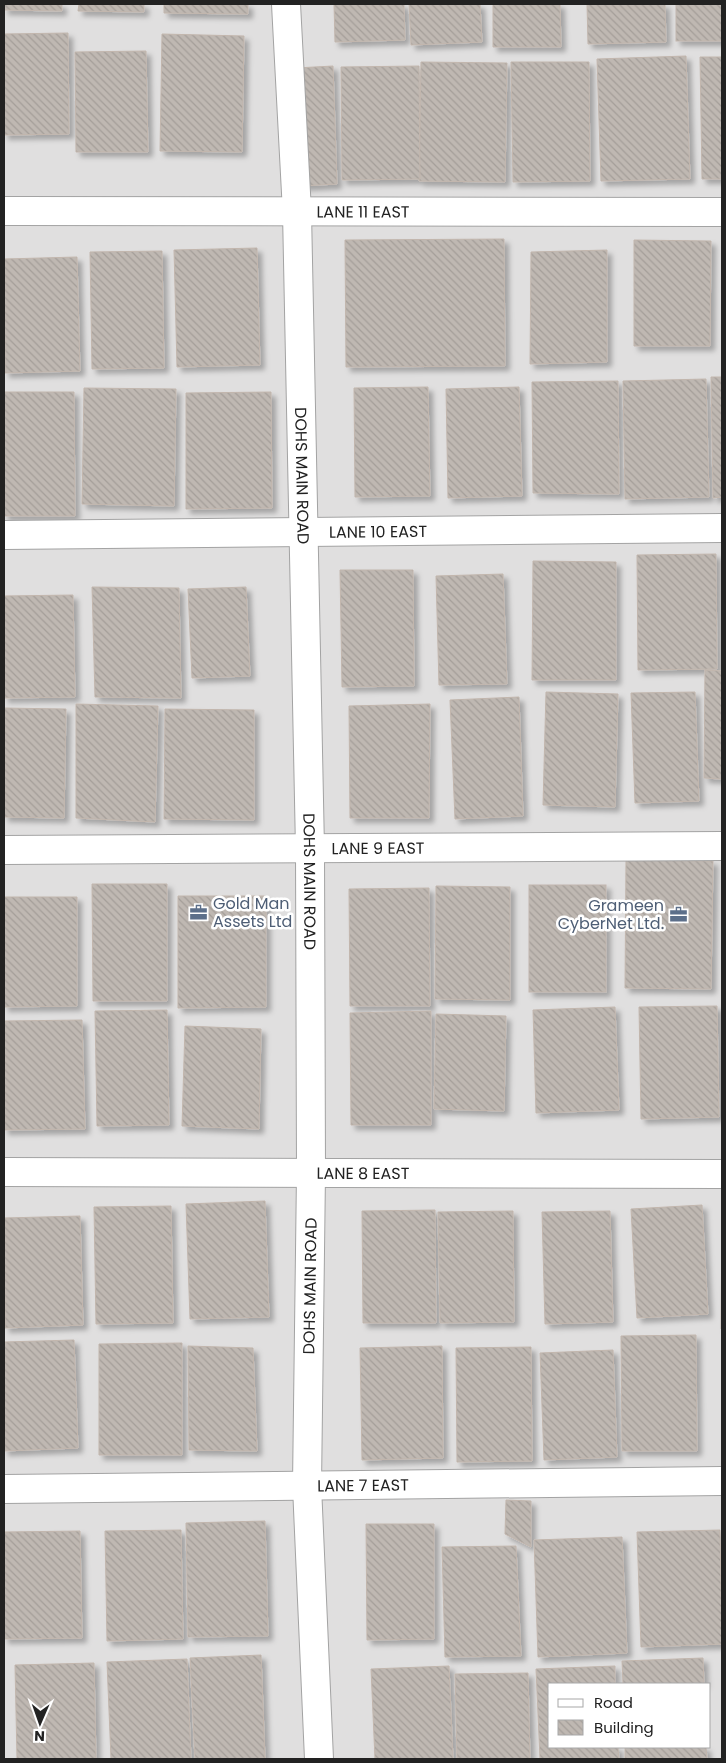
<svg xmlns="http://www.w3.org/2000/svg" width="726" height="1763" font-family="Poppins,sans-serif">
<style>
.residential{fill:#e0dfdf;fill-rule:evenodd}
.building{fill:url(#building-back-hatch);stroke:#c2b6ad;filter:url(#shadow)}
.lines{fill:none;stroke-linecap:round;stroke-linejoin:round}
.street-casing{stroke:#a3a3a3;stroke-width:30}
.street{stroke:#fff;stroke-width:28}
.labels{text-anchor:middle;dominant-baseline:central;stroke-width:5;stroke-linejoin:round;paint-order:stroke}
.street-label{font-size:16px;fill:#222;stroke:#fff}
.service-label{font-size:16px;fill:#4e5e75;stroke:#fff;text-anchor:start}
</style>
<defs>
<pattern id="building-back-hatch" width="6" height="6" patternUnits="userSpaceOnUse" patternTransform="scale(1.25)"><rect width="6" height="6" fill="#bfb8b2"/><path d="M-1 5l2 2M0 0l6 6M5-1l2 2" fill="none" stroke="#a49e99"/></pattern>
<filter id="shadow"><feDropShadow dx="4.5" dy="4.5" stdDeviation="2.5" flood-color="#0004"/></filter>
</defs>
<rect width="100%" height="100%" fill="#f1eeea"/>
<path class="residential" d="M4 4H722V1759H4ZM550 1684H710V1747H550Z"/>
<g class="building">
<path d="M4 4H62V11L4 10Z"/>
<path d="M79 4H144V12L78 11Z"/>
<path d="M164 4H248V14L164 13Z"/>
<path d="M334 4H404L405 40 335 42Z"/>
<path d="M409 4H480L482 42 411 45Z"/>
<path d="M493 4H560L561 47H493Z"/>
<path d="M587 4H665L666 42 588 44Z"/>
<rect x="676" y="4" width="46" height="37"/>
<path d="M68 33 69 134 4 135V34Z"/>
<path d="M162 34 244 36 242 152 160 151Z"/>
<path d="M146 51 148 152H76L75 52Z"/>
<path d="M686 56 690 179 601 181 597 59Z"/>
<path d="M700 57H722V179H702Z"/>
<path d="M421 62 507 63 505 182 419 181Z"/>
<path d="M511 62H589L590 181 513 182Z"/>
<path d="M333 66 337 184 301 186 296 68Z"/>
<path d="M419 66 420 179 342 180 341 67Z"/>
<path d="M504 239 505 366 346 367 345 240Z"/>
<path d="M634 240 711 241 710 346H634Z"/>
<path d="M257 248 260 365 177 367 174 250Z"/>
<path d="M607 250V362L530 364 531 252Z"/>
<path d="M162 251 164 368 92 369 90 252Z"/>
<path d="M77 257 80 371 5 373 4 259Z"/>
<path d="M711 377H722V497L713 498Z"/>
<path d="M706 379 709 497 625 499 623 381Z"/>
<path d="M618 381 619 494 533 493 532 382Z"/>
<path d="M428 387 430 496 355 497 354 388Z"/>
<path d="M519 387 522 496 448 498 446 389Z"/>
<path d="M84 388 176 389 174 506 82 504Z"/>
<path d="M4 392H74L75 516H4Z"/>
<path d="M271 392 272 508 186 509V393Z"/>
<path d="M716 554 717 669 638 670 637 555Z"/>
<path d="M533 561 616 562V680H532Z"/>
<path d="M340 570H413L414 686 342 687Z"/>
<path d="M503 574 507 684 439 685 436 576Z"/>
<path d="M92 587 179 588 181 698 95 697Z"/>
<path d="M246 587 250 676 192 678 188 589Z"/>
<path d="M73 595 75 697 4 698V596Z"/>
<path d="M705 670 722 671V779L704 778Z"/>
<path d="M546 692 618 694 615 807 543 805Z"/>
<path d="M695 692 699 801 635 803 631 693Z"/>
<path d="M519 697 523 816 455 819 450 700Z"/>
<path d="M76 704 158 706 155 822 76 818Z"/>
<path d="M430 704 429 818H350L349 706Z"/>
<path d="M4 708 66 709 64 818 4 817Z"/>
<path d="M165 709 254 710V820L164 819Z"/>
<path d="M626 860 713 861 711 989 625 988Z"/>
<path d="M92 884H167V1001H93Z"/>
<rect x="529" y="885" width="77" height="107"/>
<path d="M436 886 510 887V1000L435 999Z"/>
<path d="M429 888 430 1006H350L349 889Z"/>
<path d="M178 896H266V1007L178 1008Z"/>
<path d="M4 897H77V1006L4 1007Z"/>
<path d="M717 1006 719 1117 641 1119 639 1007Z"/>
<path d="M615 1007 619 1110 536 1113 533 1010Z"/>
<path d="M167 1010 169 1125 97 1126 95 1011Z"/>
<path d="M431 1011V1125H351L350 1013Z"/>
<path d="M436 1014 506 1016 504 1111 434 1109Z"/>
<path d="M82 1020 85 1129 4 1130V1021Z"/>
<path d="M185 1026 261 1029 259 1129 182 1126Z"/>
<path d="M265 1201 269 1317 190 1319 186 1204Z"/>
<path d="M702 1205 708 1314 637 1318 631 1209Z"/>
<path d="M171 1206 173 1323 96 1324 94 1207Z"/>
<path d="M435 1210 436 1323H363L362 1211Z"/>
<path d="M513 1211 514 1322 440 1323 438 1212Z"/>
<path d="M610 1211 613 1322 545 1324 542 1212Z"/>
<path d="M722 1214V1329H721Z"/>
<path d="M80 1216 83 1325 5 1328 4 1218Z"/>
<path d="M696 1335 697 1451H622L621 1336Z"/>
<path d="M74 1340 78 1448 4 1451V1342Z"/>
<path d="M182 1343V1455H99V1344Z"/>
<path d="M188 1346 253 1348 257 1451 189 1450Z"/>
<path d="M442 1346 443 1458 362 1460 360 1348Z"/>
<path d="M531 1347 532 1461 457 1462 456 1348Z"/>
<path d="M613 1350 617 1457 544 1460 540 1353Z"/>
<path d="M506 1500 531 1501V1547L505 1534Z"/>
<path d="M265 1521 268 1636 188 1637 186 1523Z"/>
<path d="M366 1524H434V1639L367 1640Z"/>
<path d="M181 1530 183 1639 107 1641 105 1531Z"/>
<path d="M720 1530 722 1644 641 1647 637 1532Z"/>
<path d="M80 1531 82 1638 4 1639V1532Z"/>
<path d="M622 1537 627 1653 538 1657 534 1540Z"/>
<path d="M516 1546 521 1656 445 1657 442 1547Z"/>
<path d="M261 1655 265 1759H195L190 1658Z"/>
<path d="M703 1658 704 1684H623L622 1661Z"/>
<path d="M187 1659 191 1759H111L107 1662Z"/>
<path d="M94 1663 96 1759H17L15 1665Z"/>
<path d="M449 1666 453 1759H375L371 1669Z"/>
<path d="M615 1666V1684H550V1747H618L619 1759H540L536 1669Z"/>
<path d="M528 1673 530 1759H457L455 1674Z"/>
<path d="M625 1747H706L707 1759H625Z"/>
</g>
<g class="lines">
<defs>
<g id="street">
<path id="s1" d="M286 4 297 212 310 849 311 1173 307 1486 319 1759"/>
<path id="s2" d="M4 211 722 212"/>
<path id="s3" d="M4 535 722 528"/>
<path id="s4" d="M4 850 722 846"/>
<path id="s5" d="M4 1172 722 1174"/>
<path id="s6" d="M4 1489 722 1481"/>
</g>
</defs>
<use href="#street" class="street-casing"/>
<use href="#street" class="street"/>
</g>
<defs>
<symbol id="office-bare" viewBox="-9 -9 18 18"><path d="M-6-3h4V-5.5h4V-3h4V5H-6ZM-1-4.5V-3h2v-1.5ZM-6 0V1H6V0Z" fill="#5c6f8a" stroke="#fff" stroke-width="2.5" paint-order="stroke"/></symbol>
</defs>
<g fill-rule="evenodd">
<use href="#office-bare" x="186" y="900" width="25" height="25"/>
<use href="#office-bare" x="666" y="902" width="25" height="25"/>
</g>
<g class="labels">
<g class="street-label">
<text stroke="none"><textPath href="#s2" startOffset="359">LANE 11 EAST</textPath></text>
<text stroke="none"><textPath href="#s1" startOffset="472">DOHS MAIN ROAD</textPath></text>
<text stroke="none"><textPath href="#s3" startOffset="374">LANE 10 EAST</textPath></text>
<text stroke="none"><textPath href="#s4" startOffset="374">LANE 9 EAST</textPath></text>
<text stroke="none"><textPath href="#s1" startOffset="878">DOHS MAIN ROAD</textPath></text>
<text stroke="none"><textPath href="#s5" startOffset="359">LANE 8 EAST</textPath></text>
<text transform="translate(310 1286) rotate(-89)">DOHS MAIN ROAD</text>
<text stroke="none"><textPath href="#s6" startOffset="359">LANE 7 EAST</textPath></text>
</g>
<g class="service-label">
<text x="213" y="903">Gold Man<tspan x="213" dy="18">Assets Ltd</tspan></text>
<text x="664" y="905" text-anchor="end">Grameen<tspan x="664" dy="18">CyberNet Ltd.</tspan></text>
</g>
</g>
<rect width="726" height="1763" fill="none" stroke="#222222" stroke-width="10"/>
<rect x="548" y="1683" width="162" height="65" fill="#ffffff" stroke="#a7a7a7"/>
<rect x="558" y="1699" width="25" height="8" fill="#ffffff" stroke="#a7a7a7"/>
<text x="594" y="1708" font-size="15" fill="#222222">Road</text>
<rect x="558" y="1720" width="25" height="15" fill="url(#building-back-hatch)" stroke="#a7a7a7"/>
<text x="594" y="1733" font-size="15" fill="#222222">Building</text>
<g transform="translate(40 1723) rotate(182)" stroke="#ffffff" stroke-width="4" paint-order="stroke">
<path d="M0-4L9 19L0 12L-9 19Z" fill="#222222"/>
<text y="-8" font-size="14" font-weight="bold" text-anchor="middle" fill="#222222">N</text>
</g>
</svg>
